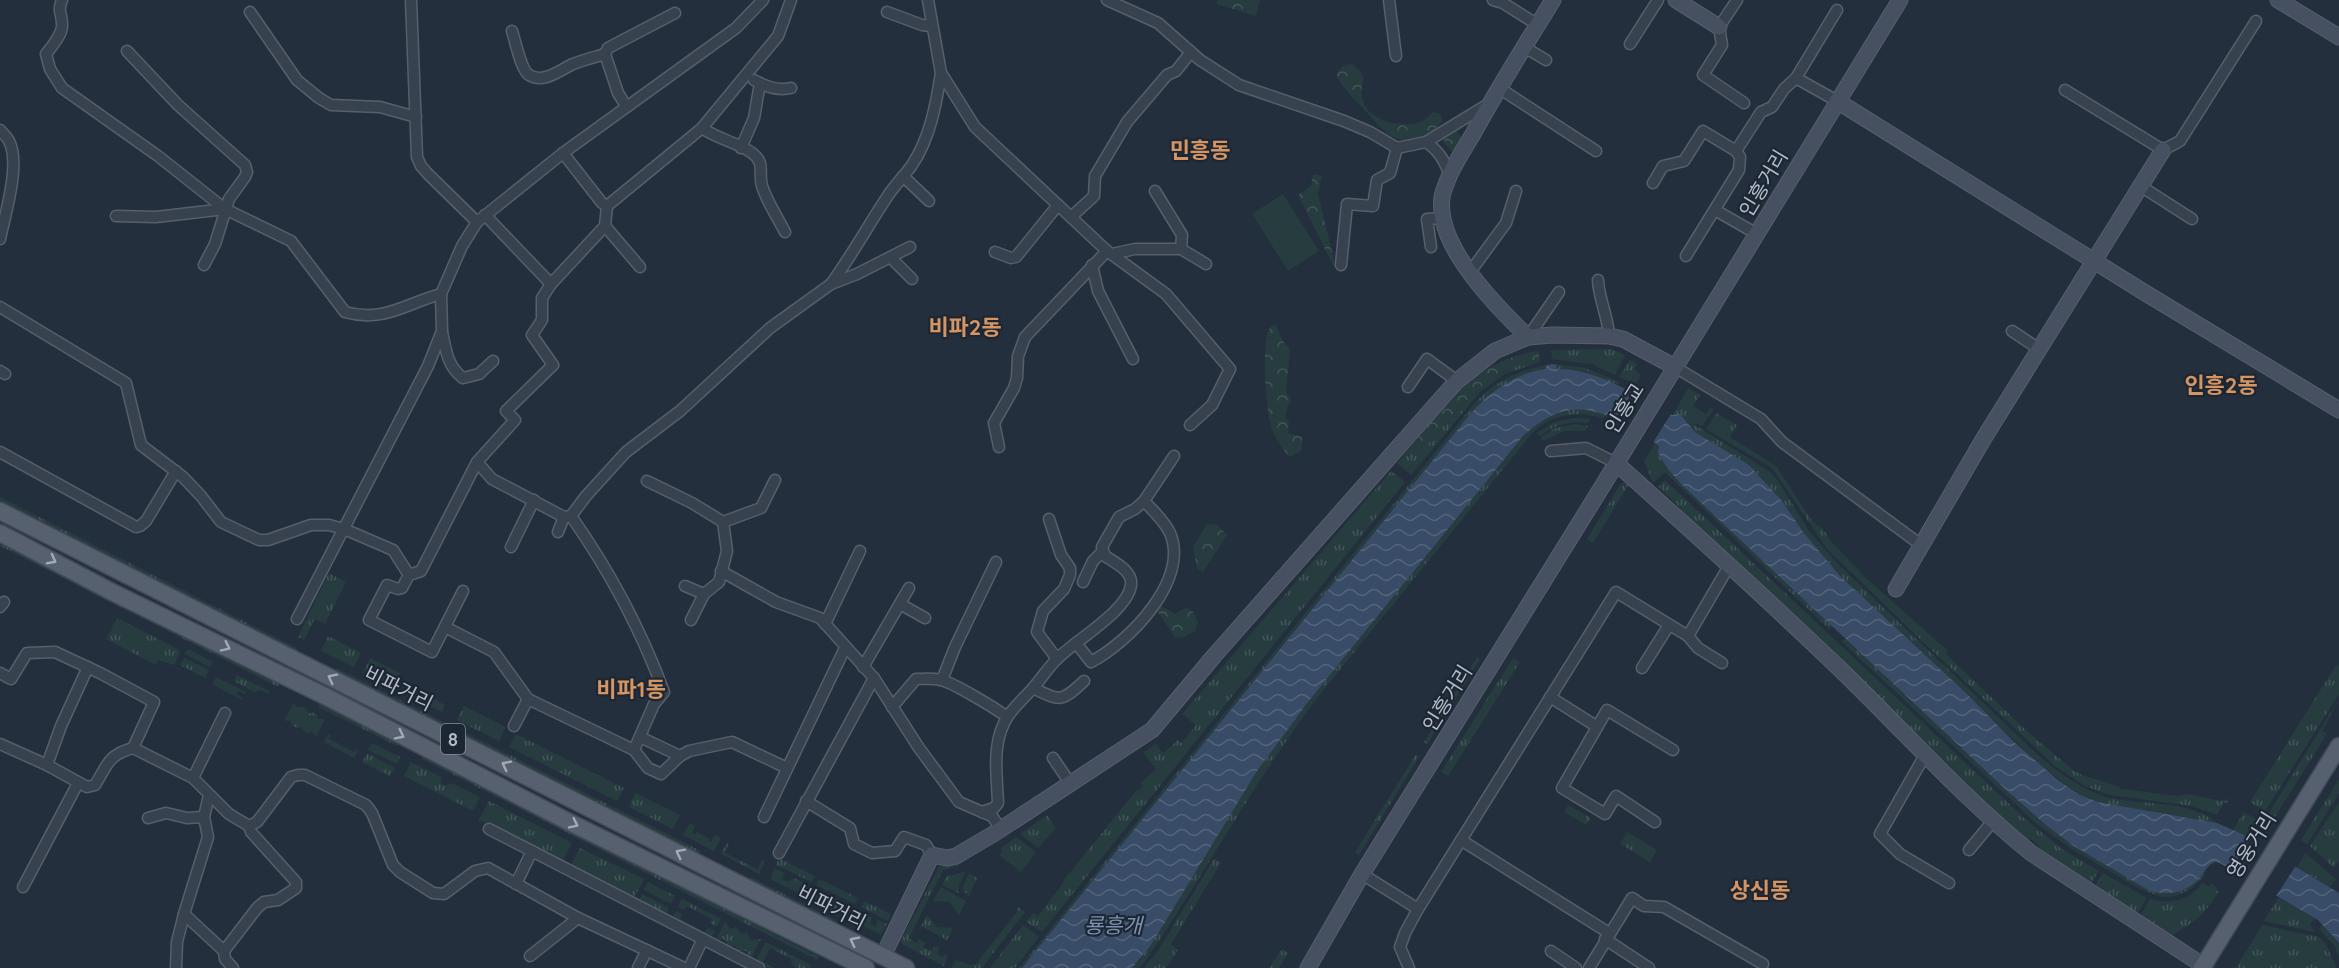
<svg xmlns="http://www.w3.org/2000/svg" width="2339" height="968" font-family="Quicksand,'Noto Sans KR',sans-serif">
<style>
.grass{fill:url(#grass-tufts)}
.forest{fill:url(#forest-crowns)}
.pitch{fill:#263c3f}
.water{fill:url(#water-waves)}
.pier{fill:#242f3e}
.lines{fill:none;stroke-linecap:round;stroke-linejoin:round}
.street-casing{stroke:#565f6c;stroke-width:13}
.secondary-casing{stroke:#565f6c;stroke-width:17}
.primary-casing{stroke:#414a57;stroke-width:19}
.street{stroke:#38414e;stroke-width:10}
.secondary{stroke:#465061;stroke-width:15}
.primary{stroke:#56606e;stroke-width:16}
.oneway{stroke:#a1aab7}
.labels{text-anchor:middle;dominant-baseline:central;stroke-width:4.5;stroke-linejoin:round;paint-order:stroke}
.shield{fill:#1d2633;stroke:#878f9c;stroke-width:1.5}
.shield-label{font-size:18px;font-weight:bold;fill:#b4bcc9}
.street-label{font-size:20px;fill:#b4bcc9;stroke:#1d2633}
.water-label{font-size:21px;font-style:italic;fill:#7c92b1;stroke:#1d2633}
.quarter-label{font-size:22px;font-weight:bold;fill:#d59563;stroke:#1d2633}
</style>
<defs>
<pattern id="grass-tufts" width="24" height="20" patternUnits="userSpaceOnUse" patternTransform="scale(1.5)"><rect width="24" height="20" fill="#263c3f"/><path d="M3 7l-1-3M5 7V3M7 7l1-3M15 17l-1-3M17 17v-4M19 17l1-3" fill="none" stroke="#435659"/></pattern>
<pattern id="forest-crowns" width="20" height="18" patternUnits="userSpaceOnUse" patternTransform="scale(1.5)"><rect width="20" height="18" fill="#263c3f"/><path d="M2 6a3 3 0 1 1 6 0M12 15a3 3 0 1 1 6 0" fill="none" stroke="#435659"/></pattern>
<pattern id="water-waves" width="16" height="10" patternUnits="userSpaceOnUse" patternTransform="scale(1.5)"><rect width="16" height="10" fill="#394c67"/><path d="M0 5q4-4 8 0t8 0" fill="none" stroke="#53647b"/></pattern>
</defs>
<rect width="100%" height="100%" fill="#242f3e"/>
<g class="grass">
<path d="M1611 349 1625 355 1615 375 1592 364 1552 359 1551 350Z"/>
<path d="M1540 359V362L1505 374 1480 392 1411 475 1397 463 1415 442 1427 445C1464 403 1483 373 1540 359Z"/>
<path d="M1630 360 1637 364 1634 370 1641 375 1636 384 1619 377Z"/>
<path d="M1554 364 1585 368 1620 382 1618 385 1585 372 1557 369Z"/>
<path d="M1547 365 1545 369C1514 374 1493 390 1471 413L1052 932 1022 968H1019L1474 404C1495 381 1517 371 1547 365Z"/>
<path d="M1688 388 1700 395 1693 406 1706 414 1711 407 1714 409 1702 426 1696 423 1695 425 1769 471 1776 478 1809 531 1840 566 2039 756C2060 773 2080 789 2106 797 2142 806 2188 799 2217 823L2098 802 2080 795 2038 763 1840 576 1804 533 1782 501 1749 465 1695 432 1687 421 1672 416Z"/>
<path d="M1582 409H1592L1606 415 1603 418C1579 411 1554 413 1534 431L1321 693C1256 778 1206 872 1146 960L1139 968H1132L1142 957 1257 771 1291 724 1523 436C1542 419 1556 411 1582 409Z"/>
<path d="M1716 413 1737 425 1730 437 1776 466 1812 521 1823 529 1834 545 1866 578 1948 651 1946 654 2027 731 2073 770 2082 775 2120 787V789L2176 796 2188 794 2221 801 2228 799 2229 802 2223 803 2217 815 2192 806 2110 795 2085 786 2056 767 1923 642 1828 550 1772 468 1706 429Z"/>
<path d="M1576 418 1590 419 1588 423C1570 420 1554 425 1540 436L1537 433 1554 422Z"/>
<path d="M1575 424 1588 426 1585 431H1564L1543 441 1541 437 1555 428Z"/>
<path d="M1655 443 1659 446 1658 453 1667 468 1681 484 1832 626 1829 629 1665 472 1653 483 1644 461Z"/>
<path d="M1391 471 1405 482 1042 932 1026 922 1033 913 1038 916 1064 882 1063 881 1136 791 1143 787 1141 783 1156 769 1143 753 1156 744 1163 753 1178 740 1182 743 1196 725 1182 714Z"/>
<path d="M1665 480 2023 817 2062 849 2099 871 2090 885 2038 850 2040 847 2031 839 2028 842 2014 831 1679 511 1681 509 1658 486Z"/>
<path d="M1625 482 1629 484 1593 543 1587 539 1620 485Z"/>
<path d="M0 497 297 648 296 652 0 502Z"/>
<path d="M0 541 280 683 278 687 0 546Z"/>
<path d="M329 573 346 582 325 624 315 619 304 640 298 637Z"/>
<path d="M117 618 178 649 180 653 174 665 158 660 156 665 106 639Z"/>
<path d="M328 636 361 653 354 667 321 651Z"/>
<path d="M1845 639 2004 788 2046 825 2072 845 2148 890C2178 900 2190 886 2209 865L2202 878 2191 889 2176 896 2162 897 2140 889 2072 849 2037 824 1842 642Z"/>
<path d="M188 649 213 662 210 667 185 654Z"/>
<path d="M1477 657 1480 659 1427 744 1424 742Z"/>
<path d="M184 658 209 670 205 678 180 665Z"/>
<path d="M370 658 400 673 393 687 364 672Z"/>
<path d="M1513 658 1520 662 1448 776 1441 772Z"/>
<path d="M2336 665 2339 666V694L2265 811 2250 802Z"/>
<path d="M337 668 701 851 699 855 335 672Z"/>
<path d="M237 675 269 691 268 694 261 690 254 692 234 681Z"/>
<path d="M216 677 246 692 245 694 238 691 236 694 243 698 242 700 212 684Z"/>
<path d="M412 688 445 705 442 712 409 695Z"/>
<path d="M2339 699 2322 731 2327 734 2273 820 2267 816Z"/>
<path d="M294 702 296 707H302L307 709 309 714 312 712 317 715 318 719H325L316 737 312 732 308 733 303 731 301 726 297 728 292 725 290 720 284 721Z"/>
<path d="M320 703 399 742 397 746 318 707Z"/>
<path d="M464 706 506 727 499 741 457 720Z"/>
<path d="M328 734 331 736 329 739 354 752 356 749 358 750 354 758 324 742Z"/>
<path d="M516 734 624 788 617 801 509 747Z"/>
<path d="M372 743 400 757 397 764 368 750Z"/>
<path d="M367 753 395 768 390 776 362 762Z"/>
<path d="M1416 754 1419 757 1359 855 1355 852Z"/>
<path d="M424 756 819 957 817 960 422 759Z"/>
<path d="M411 762 441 777V783L445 786 451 783 480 797 473 811 404 776Z"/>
<path d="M2339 779V793L2307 844 2301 840Z"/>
<path d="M635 793 680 815 673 829 629 807Z"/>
<path d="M489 801 572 843 562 862 479 820Z"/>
<path d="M2339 802V861L2334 868 2310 846Z"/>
<path d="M1568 805 1591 818 1586 825 1564 812Z"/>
<path d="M2244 812 2257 820 2256 830 2250 839 2233 830Z"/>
<path d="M1047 815 1056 828 1038 848 1020 834Z"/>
<path d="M690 823 695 826 692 833 695 835 696 832 709 838 708 841 711 842 715 835 721 838 714 851 683 835Z"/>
<path d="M1627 832 1657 850 1650 862 1620 844Z"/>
<path d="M1016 837 1036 852 1021 872 999 855 1003 851 1001 848Z"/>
<path d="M727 842 729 843 725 853 757 869 762 860 765 861 759 874 721 854Z"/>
<path d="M580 848 644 879 634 898 570 867Z"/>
<path d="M2305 853 2336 879 2330 887 2297 867Z"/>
<path d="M779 858 815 876 812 882 776 865Z"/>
<path d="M1214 859 1221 863 1171 944 1178 950 1166 968H1144L1159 949Z"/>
<path d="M959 861 958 866 943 870 909 938 916 943 919 939 925 942 923 947 931 951 934 946 939 948 937 954 942 957 945 954 948 955 944 966 902 944 901 941 939 866Z"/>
<path d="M775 868 787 875H784L782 879 788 882 794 878 810 886 805 896 770 879Z"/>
<path d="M966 871 958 887 959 893 942 885 946 877Z"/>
<path d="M969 873 977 878 969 897 962 889Z"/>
<path d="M2103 873 2147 898 2136 916 2094 888Z"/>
<path d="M751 877 837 921 835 925 749 881Z"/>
<path d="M819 879 858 898 855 904 816 885Z"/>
<path d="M648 882 675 896 671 904 644 890Z"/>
<path d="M2202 883 2209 887 2211 883 2219 891C2203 917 2194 922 2169 937L2139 918 2150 899C2169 905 2190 901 2202 883Z"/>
<path d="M941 887 966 901 959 915 949 902 933 901Z"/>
<path d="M815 888 854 908 848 918 810 899Z"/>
<path d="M642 894 669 908 666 915 639 901Z"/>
<path d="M2278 898 2315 918 2310 925 2315 932 2264 921Z"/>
<path d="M682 899 721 919 717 927 710 923 712 919 687 906 684 910 678 907Z"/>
<path d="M864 901 891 914 888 921 861 907Z"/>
<path d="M1018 907 1025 912 982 968H951L956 960 971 965 976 964 1017 912Z"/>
<path d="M859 910 871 917V924L876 927 878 920 887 924 881 935 854 921Z"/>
<path d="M676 911 682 914 680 919 705 932 708 928 715 931 711 938 672 918Z"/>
<path d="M927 915 937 927 953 928 947 940 921 926Z"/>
<path d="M725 921 730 929 736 927 741 934 747 932 751 940 761 939 751 958 746 951H737L735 945 729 947 724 939 716 940Z"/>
<path d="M1023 925 1039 937 1015 968H990Z"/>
<path d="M2262 925 2319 937 2325 943 2337 968H2236Z"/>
<path d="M2322 925 2339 943V956L2334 945 2319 929Z"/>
<path d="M766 942 811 965 810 968H798L792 965 791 959 770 948 763 962 775 968H770L756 961Z"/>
<path d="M1282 949 1288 953 1279 968H1269Z"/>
</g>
<g class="forest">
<path d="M1218 0H1260L1256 16 1217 4Z"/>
<path d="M1352 64C1371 80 1360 78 1362 96 1363 114 1385 123 1400 124 1415 125 1423 123 1433 112L1440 114 1443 120C1432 136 1411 146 1393 137 1381 130 1372 118 1362 107 1352 96 1342 88 1336 74L1343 66Z"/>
<path d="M1447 131H1457L1463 140 1454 153 1445 144 1443 138Z"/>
<path d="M1313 174 1322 176 1318 194 1335 264 1333 265 1298 195 1311 186Z"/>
<path d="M1276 325 1282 340 1290 350 1286 393 1290 397 1291 403 1288 405 1285 418 1289 422 1288 433 1302 437V450L1290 457C1284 452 1275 437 1272 429 1266 413 1261 345 1269 330 1271 325 1272 326 1276 325Z"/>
<path d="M1538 351 1540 359C1483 373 1464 403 1427 445L1415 442C1451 399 1479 360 1538 351Z"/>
<path d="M1207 524 1217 525 1227 535 1203 572 1197 569 1193 547Z"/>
<path d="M1160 606 1176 614 1186 607 1193 612 1198 622 1195 631 1182 638 1175 637 1158 612Z"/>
</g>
<path class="pitch" d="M1283 194 1319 251 1288 271 1252 214Z"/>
<path class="water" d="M1554 364 1557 369C1599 369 1637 396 1672 415L1680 414 1695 432 1749 465 1782 501 1804 533 1840 576 1967 694 2014 742 2058 780 2080 795 2098 802 2217 823 2242 834 2339 893V943L2318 920 2220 863 2215 862C2208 865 2206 869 2202 875 2188 893 2168 897 2148 890L2072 845 2046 825 2004 788 1681 484 1667 468 1658 453 1659 446C1650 438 1638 433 1628 426 1587 402 1559 403 1523 436L1305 706 1257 771 1151 945 1132 968H1022L1471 413C1493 390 1514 374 1545 369L1547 365Z"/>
<g class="pier">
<path d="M1633 391 1672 412 1652 444 1614 422Z"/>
<path d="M2252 837 2297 864 2274 899 2229 873Z"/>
</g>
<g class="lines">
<defs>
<g id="street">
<path d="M62 0C57 12 62 12 62 24 63 34 52 46 46 54L50 69 62 88 158 156 225 209 291 241 345 312C384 323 407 303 441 294"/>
<path d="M411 0 417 157 421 166 428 174 477 222"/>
<path d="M928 0 941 73 975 127 1107 251 1166 294 1230 369 1212 405 1190 425"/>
<path d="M1107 0 1158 23 1200 60 1239 85 1344 121 1370 132 1397 148 1426 142 1490 103"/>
<path d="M1389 0 1396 56"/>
<path d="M1493 0 1503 3 1538 25"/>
<path d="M1737 0 1719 27 1722 45 1703 75 1744 103"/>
<path d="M250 12 297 80 319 98 331 105 380 107 416 117"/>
<path d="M887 12 922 25 931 26"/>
<path d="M512 31C515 40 521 70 529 75 544 84 560 70 573 64 583 60 595 57 605 54"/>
<path d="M1630 44 1658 0"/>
<path d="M1524 47 1546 60"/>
<path d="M127 51 178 105 245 165 247 172 245 177 229 199 215 244 204 265"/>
<path d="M1796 78 1837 101"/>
<path d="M754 80C766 87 778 91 791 88"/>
<path d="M1499 88 1596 151"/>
<path d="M2065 90 2163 150 2180 141 2256 21"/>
<path d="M626 106 618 93 605 54 608 48 675 13"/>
<path d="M702 128C717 139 739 143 752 153 766 163 758 173 762 186 767 202 778 218 785 232"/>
<path d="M0 130C3 133 7 137 9 141 21 164 5 214 0 239"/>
<path d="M1426 142C1439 151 1444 160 1450 175"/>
<path d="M741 148 754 118 760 83"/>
<path d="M563 153 602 203 607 206 702 128 778 36 791 0"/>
<path d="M903 176 929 201"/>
<path d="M1653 183 1663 166 1684 161 1703 131 1736 151 1761 112 1772 107 1784 89 1796 78 1837 10"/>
<path d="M2139 185 2192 219"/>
<path d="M1155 191 1182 235 1181 249"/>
<path d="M1715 210 1757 234"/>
<path d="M485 215 551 284"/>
<path d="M116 216 156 217 225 209"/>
<path d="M1071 217 1094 196 1095 176 1127 122 1167 75 1176 71 1191 52"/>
<path d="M605 226 640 267"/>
<path d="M1431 247 1427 219 1443 218"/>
<path d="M995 252 1011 258 1016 257 1058 205"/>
<path d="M1112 254 1135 249H1181L1206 264"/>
<path d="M1686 256 1739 170 1740 157 1736 151"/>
<path d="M891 258 912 279"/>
<path d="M1092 265 1098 291 1133 359"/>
<path d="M1341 265 1347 204 1373 206 1377 180 1390 173 1397 148"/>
<path d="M1470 272 1506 223 1516 191"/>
<path d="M1598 280C1599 300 1608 316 1609 336"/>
<path d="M831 284C852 255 869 224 889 194 896 184 905 175 912 165 930 138 936 105 941 73"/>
<path d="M0 307 126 383 141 445 183 477 201 496 221 522 259 540H268L311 525H329L344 529 393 550 409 575 402 588 398 589 387 585 369 620 432 652 463 591"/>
<path d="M2012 331 2039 349"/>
<path d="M442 332C446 350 447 366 463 378L479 374 493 361"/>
<path d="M1528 337 1559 292"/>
<path d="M1675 367 1761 419 1782 442 1921 545"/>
<path d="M0 371 5 374"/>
<path d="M1408 387 1427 359 1457 381"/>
<path d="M999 447 994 423 1014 388 1017 378 1018 356 1025 337 1107 251"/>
<path d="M1551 451 1586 448 1616 463"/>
<path d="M0 452 136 527 140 526 146 521 176 471"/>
<path d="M477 462 492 479 564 517 571 516"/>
<path d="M647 481 692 503 723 522 727 551 719 582 704 594 691 620"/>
<path d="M1049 519 1061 555 1070 568V575L1064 589 1043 611 1037 632 1057 659"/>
<path d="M723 522 761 508 775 480"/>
<path d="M558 532 564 517"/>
<path d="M511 547 534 500"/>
<path d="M721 571 776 602 820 618 874 678 919 748 959 802 982 812 994 808 998 803C997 774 991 742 1008 716 1015 706 1025 697 1033 688 1060 701 1061 703 1084 681"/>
<path d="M409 575 421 571 477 462 515 420 506 411 553 365 532 335 542 320V298L551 284 605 226 607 206"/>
<path d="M1083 582 1093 561 1102 552"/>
<path d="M685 586 704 594"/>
<path d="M900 604 925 618"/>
<path d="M0 607 4 602"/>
<path d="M297 619 428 366 442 331 441 294 462 246 477 222 563 153 736 28 763 0"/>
<path d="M825 624 860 551"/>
<path d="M445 627 494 652 528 699"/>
<path d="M1688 636 1698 648 1722 663"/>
<path d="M1076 643 1091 662C1129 642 1190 580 1170 533 1164 520 1153 511 1144 501"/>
<path d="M88 667 61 726 47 765 87 787 95 785C108 764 108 755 133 748"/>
<path d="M863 667 909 588"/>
<path d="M1642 668 1669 625"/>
<path d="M0 673 11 679 27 653 55 652 100 673 154 702 133 748 193 778 229 814 249 826 257 822 291 777 298 775H305L366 805 372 813 393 865 400 872 433 893 444 894 475 871 488 868 578 918 684 968"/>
<path d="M942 680 955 647 996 562"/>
<path d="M1033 688C1041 679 1048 668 1056 660 1074 641 1128 611 1131 585 1133 571 1114 562 1105 556L1102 547 1119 517 1135 509 1144 501 1174 456"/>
<path d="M1550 697 1596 726"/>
<path d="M892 707 916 679C924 679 933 678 940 680 951 681 998 710 1007 717"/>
<path d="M514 726 528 699 634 750"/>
<path d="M640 737 680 756"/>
<path d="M0 744 47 765"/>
<path d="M1925 755 1880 834 1900 854 1949 883"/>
<path d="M1053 758 1070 783"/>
<path d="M787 768 732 742 689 751 680 756 661 774 648 768 634 750 654 704 664 692C641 630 609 570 571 516L586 496 626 452 680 411 770 328 831 284 857 274 910 247"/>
<path d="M193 778 225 713"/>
<path d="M806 801 850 828 854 844 872 853 895 851 904 837 926 845 932 855"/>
<path d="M982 812 992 816 998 825 995 833"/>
<path d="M764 817 845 648"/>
<path d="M148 818 166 813 187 818 204 817"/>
<path d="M1655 822 1616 796 1605 814 1562 788 1607 710 1673 750"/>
<path d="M489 829 759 968"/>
<path d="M1461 840 1609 933"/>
<path d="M1969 850 1993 821"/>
<path d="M779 853 874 678"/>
<path d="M1362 874 1418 909"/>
<path d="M516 884 532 851"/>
<path d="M23 887 78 783"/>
<path d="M184 914 224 951 225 959 233 968"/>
<path d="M1605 939 1649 968"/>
<path d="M224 951 257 908 264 902 278 900 296 888V882L251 832 249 826"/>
<path d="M1551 951 1576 968"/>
<path d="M530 956 578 918"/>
<path d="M176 968 177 942 184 914 208 837 204 817 209 795"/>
<path d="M638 968 647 950"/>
<path d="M689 968 703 939"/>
<path d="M1409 968 1400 947 1405 933 1418 909 1616 592 1688 636 1729 566"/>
<path d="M1589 968 1632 898 1644 906 1664 907 1763 964"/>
</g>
<g id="secondary">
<path d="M1676 0 1719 27"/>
<path d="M2278 0 2339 37"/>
<path d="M1837 101 2147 294 2339 410"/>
<path d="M1528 337C1498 308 1451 260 1443 219 1441 209 1441 196 1445 187 1451 168 1463 151 1473 134 1498 88 1526 44 1553 0"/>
<path d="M1616 463C1692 531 1767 599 1841 670 1904 731 1962 797 2031 853L2204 966"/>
<path d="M1896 589 1984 438 2163 150"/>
<path d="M883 956 932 855 947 858 956 856 995 833 1152 730 1214 656 1446 393 1457 381 1495 351 1528 337 1553 335 1609 336 1623 339 1675 367"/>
<path d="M1308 968 1362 874 1600 490 1900 0"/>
</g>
<g id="primary">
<path d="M0 511 906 968"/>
<path d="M0 533 112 592 329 698 567 821 866 968"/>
<path d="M2202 968 2339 746"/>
</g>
</defs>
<use href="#street" class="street-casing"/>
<use href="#secondary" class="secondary-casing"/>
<use href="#primary" class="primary-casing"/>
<use href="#street" class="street"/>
<use href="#secondary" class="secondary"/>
<use href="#primary" class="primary"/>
</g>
<defs><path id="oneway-chevron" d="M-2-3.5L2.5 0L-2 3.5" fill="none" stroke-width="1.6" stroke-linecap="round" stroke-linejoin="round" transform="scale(1.5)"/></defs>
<g class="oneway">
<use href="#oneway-chevron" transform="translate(52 560) rotate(28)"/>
<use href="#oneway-chevron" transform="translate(226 647) rotate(26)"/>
<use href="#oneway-chevron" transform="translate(332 678) rotate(-153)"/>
<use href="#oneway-chevron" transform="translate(400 735) rotate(27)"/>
<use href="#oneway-chevron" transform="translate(506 765) rotate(-153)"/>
<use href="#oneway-chevron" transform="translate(574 824) rotate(26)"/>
<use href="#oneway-chevron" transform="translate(680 853) rotate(-153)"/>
<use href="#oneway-chevron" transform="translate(854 941) rotate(-153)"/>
</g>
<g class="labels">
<rect class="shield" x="441" y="724" width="24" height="30" rx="4.5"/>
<g class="shield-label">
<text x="453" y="739">8</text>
</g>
<g class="street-label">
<text transform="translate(1763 183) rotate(-59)">인흥거리</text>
<text transform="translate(1624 408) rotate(-58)">인흥교</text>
<text transform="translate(399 688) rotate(27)">비파거리</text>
<text transform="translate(1447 698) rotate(-58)">인흥거리</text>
<text transform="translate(2251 845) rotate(-58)">영웅거리</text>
<text transform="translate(832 907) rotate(27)">비파거리</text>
</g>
<g class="water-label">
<text x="1113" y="925">룡흥개</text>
</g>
<g class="quarter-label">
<text x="1200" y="150">민흥동</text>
<text x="965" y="327">비파2동</text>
<text x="2221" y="385">인흥2동</text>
<text x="631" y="689">비파1동</text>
<text x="1760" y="890">상신동</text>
</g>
</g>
</svg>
